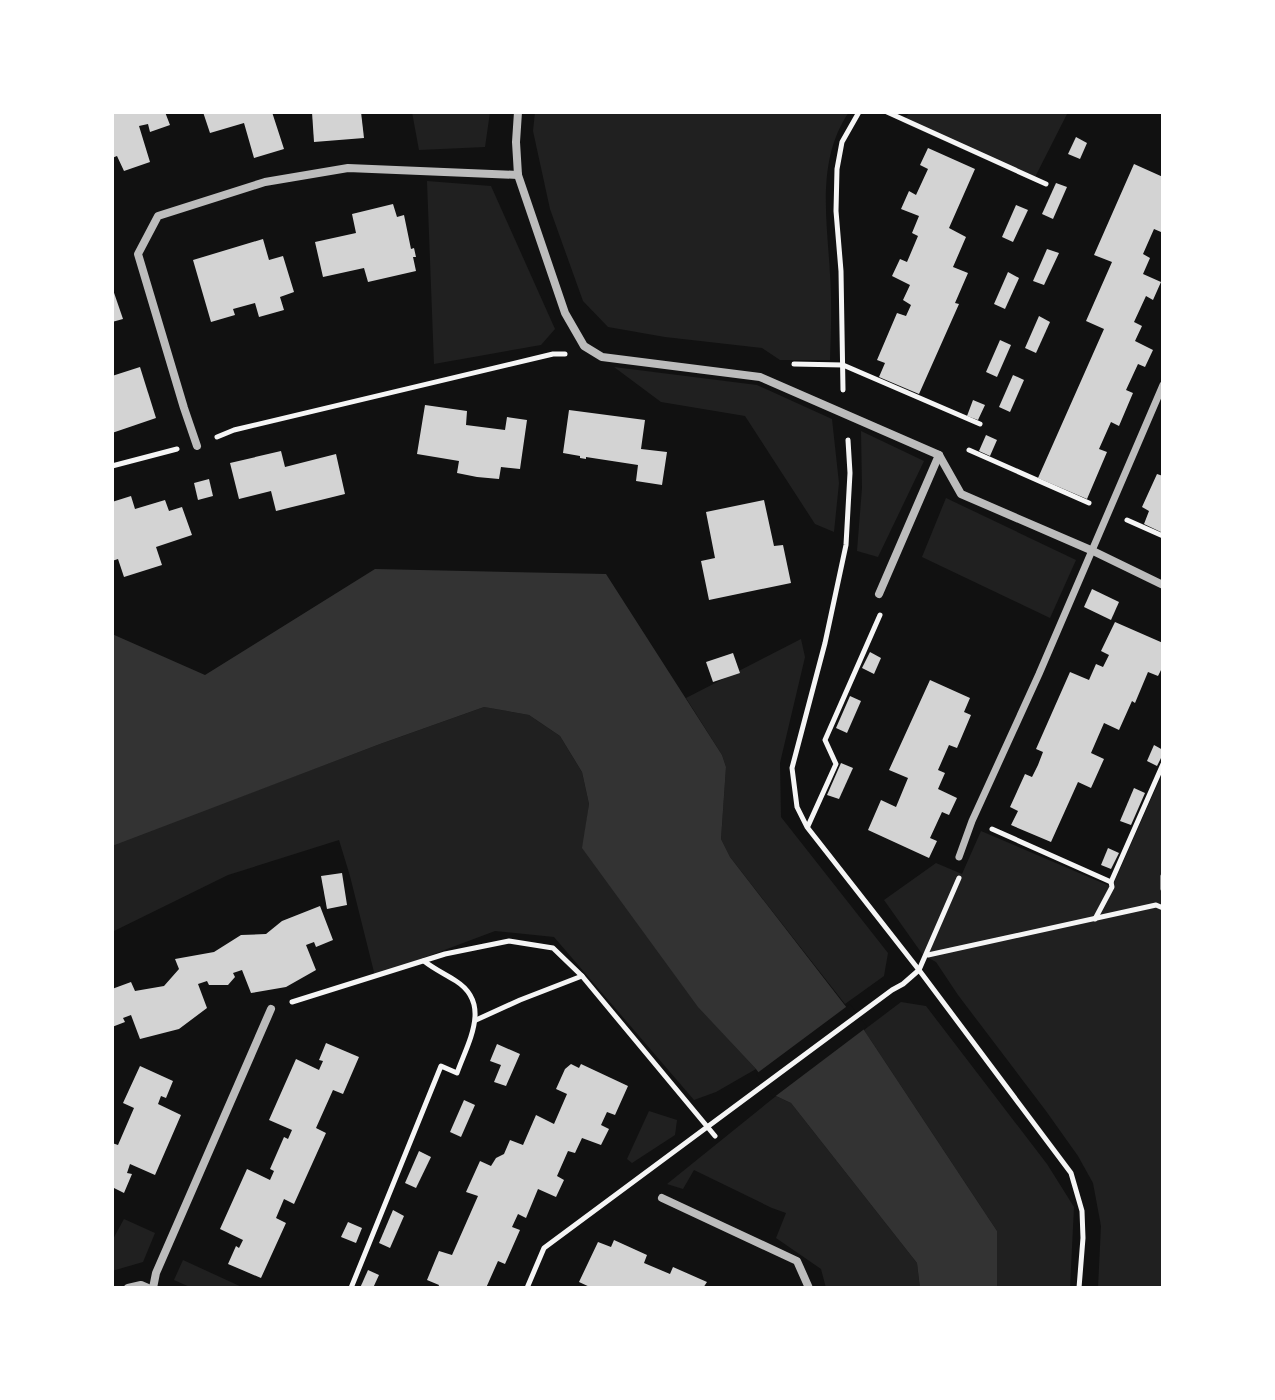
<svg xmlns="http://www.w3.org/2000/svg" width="1275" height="1400" font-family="Quicksand,sans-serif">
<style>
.green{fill:#202020}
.water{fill:#333}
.pier{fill:#111}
.building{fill:#d3d3d3}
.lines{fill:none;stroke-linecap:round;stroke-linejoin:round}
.path{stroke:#f5f5f5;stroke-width:5}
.pedestrian{stroke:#bcbcbc;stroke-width:7}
.minor{stroke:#bcbcbc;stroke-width:8}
</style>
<rect width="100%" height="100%" fill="#111"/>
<g class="green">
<path d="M412 112H490L485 147 419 150Z"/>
<path d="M535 112H849C816 160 827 219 830 274 832 302 831 331 830 360H780L762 348 665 337 608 327 583 301 550 209 533 131Z"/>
<path d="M910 112H1068L1033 181 902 122Z"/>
<path d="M427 181 491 186 555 329 541 345 434 364Z"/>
<path d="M614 367 757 385 832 419 839 483 834 532 815 524 745 416 661 402Z"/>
<path d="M861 431 924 461 878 557 857 551 862 488Z"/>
<path d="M946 498 1076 560 1050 618 922 557Z"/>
<path d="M112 633 213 807 380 744 484 707 529 715 560 736 582 772 589 804 583 848 698 1006 756 1069 716 1092 694 1100 554 937 495 931 375 976 350 876 339 840 228 875 112 932Z"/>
<path d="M801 639 805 657 780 763 781 817 888 953 884 976 845 1004 730 857 721 839 726 767 722 755 686 698Z"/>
<path d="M1163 772V1288H1098L1101 1226 1093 1183 1078 1156 1046 1111 958 995 936 962 923 955 884 900 936 863 962 874 981 831 1112 887Z"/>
<path d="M901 1002 926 1006 1047 1164 1074 1207 1070 1288H997V1231L864 1030Z"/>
<path d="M776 1096 791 1103 917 1263 920 1288H826L821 1269 776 1238 786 1213 772 1208 694 1170 683 1189 667 1184Z"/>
<path d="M649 1111 677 1120 675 1135 632 1163 627 1159Z"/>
<path d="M124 1219 155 1233 143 1262 112 1271V1241Z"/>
<path d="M183 1260 244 1288H192L174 1280Z"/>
</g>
<path class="water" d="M375 569 606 574 722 755 726 767 721 839 730 857 864 1030 997 1231V1288H920L917 1263 791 1103 776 1096 756 1069 698 1007 582 848 589 804 582 772 560 736 529 715 484 707 380 744 112 846V634L205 675Z"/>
<path class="pier" d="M850 1004 867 1027 773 1098 756 1074Z"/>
<g class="building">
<path d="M112 112H165L170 125 150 132 148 124 139 126 150 162 124 171 117 156 112 158Z"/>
<path d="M203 112H272L284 149 254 158 244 123 210 133Z"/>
<path d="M312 112H361L364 138 314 142Z"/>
<path d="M1076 137 1087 143 1080 159 1068 154Z"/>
<path d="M928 148 975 169 949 228 966 237 953 267 968 273 955 303 959 304 919 394 879 377 885 363 877 360 897 313 906 316 911 305 903 300 910 285 892 276 900 259 907 262 918 236 912 233 919 216 901 209 909 191 916 195 928 169 920 165Z"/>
<path d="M1134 164 1163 177V228L1161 232 1154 229 1143 254 1150 258 1143 274 1161 282 1153 300 1146 296 1134 322 1142 326 1135 341 1153 350 1145 367 1138 364 1126 390 1133 393 1119 426 1111 422 1099 449 1107 452 1087 499 1038 478 1104 329 1086 321 1112 262 1094 255Z"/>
<path d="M1056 183 1067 187 1053 219 1042 214Z"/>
<path d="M393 204 397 217 404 215 411 249 414 248 416 257H413L416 271 368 282 364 268 323 277 315 242 356 233 352 214Z"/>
<path d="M1016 205 1028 210 1013 242 1002 237Z"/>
<path d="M263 239 269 260 283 256 294 292 280 297 284 310 259 317 255 303 233 309 235 315 211 322 193 260Z"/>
<path d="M1047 249 1059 253 1044 285 1033 281Z"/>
<path d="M1008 272 1019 278 1005 309 994 304Z"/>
<path d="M112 287 123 319 112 322Z"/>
<path d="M1039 316 1050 322 1036 353 1025 348Z"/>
<path d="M1000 340 1011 345 997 377 986 372Z"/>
<path d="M140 367 156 418 112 433V376Z"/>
<path d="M1013 375 1024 380 1010 412 999 407Z"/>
<path d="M973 400 985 405 978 420 967 416Z"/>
<path d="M425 405 467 411 466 425 505 430 507 417 527 420 520 469 501 467 499 479 477 477 457 473 459 461 417 454Z"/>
<path d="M569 410 645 420 641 449 667 452 662 485 636 481 638 465 586 457V459L580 458V456L563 453Z"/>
<path d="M986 435 997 440 990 456 979 451Z"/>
<path d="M281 451 285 467 336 454 345 494 276 511 271 491 239 499 230 463Z"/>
<path d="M1157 474 1163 476V533L1144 524 1149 511 1142 507Z"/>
<path d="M209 479 213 496 198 500 194 483Z"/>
<path d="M131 496 135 509 165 500 169 511 182 507 192 535 156 547 162 565 124 577 118 559 112 561V502Z"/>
<path d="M764 500 774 546 783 545 791 583 709 600 701 561 715 558 706 512Z"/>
<path d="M1092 589 1119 602 1111 620 1084 607Z"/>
<path d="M1115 622 1163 643V666L1158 676 1148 672 1135 703 1132 701 1119 730 1104 723 1091 753 1104 759 1091 788 1078 782 1051 842 1011 825 1018 811 1010 807 1025 774 1032 777 1038 765 1043 752 1036 749 1070 672 1089 680 1096 664 1103 667 1109 655 1101 651Z"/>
<path d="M870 652 881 658 874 674 862 668Z"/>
<path d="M733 653 740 673 713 682 706 662Z"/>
<path d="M930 680 970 698 964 712 971 715 957 748 949 745 938 770 945 773 938 789 957 798 949 815 942 812 930 838 937 841 929 858 868 830 881 800 896 807 908 778 889 770Z"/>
<path d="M850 696 861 701 847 733 836 728Z"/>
<path d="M1154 745 1163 750V754L1157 766 1147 761Z"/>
<path d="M841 763 853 768 839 799 827 795Z"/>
<path d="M1134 788 1145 793 1131 825 1120 821Z"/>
<path d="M1108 848 1119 853 1111 869 1101 865Z"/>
<path d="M342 873 347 905 327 909 321 876Z"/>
<path d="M320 906 333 940 316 947 314 942 306 945 316 970 286 987 251 993 242 970 233 973 235 977 228 985H209L207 981 198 984 207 1008 179 1029 140 1039 131 1015 123 1018 125 1022 112 1027V989L131 982 135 991 164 986 179 969 175 959 214 952 241 935 266 934 282 921Z"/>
<path d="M326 1043 359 1057 343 1094 333 1090 316 1128 326 1133 294 1204 284 1199 276 1218 286 1223 261 1278 228 1264 236 1246 239 1248 243 1240 220 1229 247 1169 270 1180 274 1171 270 1169 284 1137 288 1139 292 1130 269 1120 296 1059 319 1070 323 1061 319 1060Z"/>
<path d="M497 1044 520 1054 506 1086 494 1082 501 1065 490 1061Z"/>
<path d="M571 1064 579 1068 581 1064 628 1086 615 1115 607 1112 601 1125 609 1129 601 1145 582 1138 575 1153 568 1151 557 1176 564 1180 556 1197 538 1189 526 1218 518 1214 512 1227 520 1230 505 1264 498 1261 486 1288H438L439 1285 427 1280 439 1251 452 1255 478 1196 466 1192 480 1161 491 1166 496 1158 504 1154 510 1140 523 1145 536 1115 554 1124 567 1094 556 1089 565 1069Z"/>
<path d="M140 1066 173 1081 166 1098 161 1096 158 1104 181 1115 155 1175 130 1164 127 1173 132 1174 124 1193 112 1187V1143L118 1145 134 1108 123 1103Z"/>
<path d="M464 1100 475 1105 461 1137 450 1132Z"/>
<path d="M419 1151 431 1157 416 1188 405 1183Z"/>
<path d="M393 1210 404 1216 390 1248 379 1243Z"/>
<path d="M348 1222 362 1228 356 1243 341 1237Z"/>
<path d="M614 1240 647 1255 644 1263 670 1274 673 1267 707 1282 703 1288H592L579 1282 598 1242 611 1247Z"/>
<path d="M368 1270 379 1275 373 1288H360Z"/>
</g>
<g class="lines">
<g class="path">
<path d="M887 112 1046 184"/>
<path d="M794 364 843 365 980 424"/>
<path d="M843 390 841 271 836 211 837 169 842 142 859 112"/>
<path d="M217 437 234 430 553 354H565"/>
<path d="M848 440 850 473 846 545 825 643 792 768 797 807 807 827 919 970 1071 1173 1082 1211 1083 1238 1079 1288"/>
<path d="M969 450 1089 503"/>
<path d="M112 466 177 449"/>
<path d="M1127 520 1163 536"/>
<path d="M808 826 836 764 825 740 880 615"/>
<path d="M992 829 1111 882 1163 764"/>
<path d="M1163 876V889"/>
<path d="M1095 919 1112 887 1111 882"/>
<path d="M928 955 1156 905 1163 908"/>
<path d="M292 1002 445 954 509 941 553 948 582 976 715 1136"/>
<path d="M476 1020 520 1000 582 976"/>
<path d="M351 1288 441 1066 457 1073C468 1042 492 1004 456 981 445 974 434 969 424 961"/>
<path d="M527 1288 544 1248 892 990 903 984 919 970 959 878"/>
</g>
<path class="pedestrian" d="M959 857 972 821 1039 674 1163 385"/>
<g class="minor">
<path d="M518 112 516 142 518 175 565 313 584 346 602 357 760 377 939 455 961 494 1093 551 1163 585"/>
<path d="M197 446 184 408 138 254 158 216 265 182 348 168 518 175"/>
<path d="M879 594 939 455"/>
<path d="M662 1198 797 1261 809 1288"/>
<path d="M128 1288 141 1285 148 1288"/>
<path d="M153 1288 156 1273 271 1009"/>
</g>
</g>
<rect width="1275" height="1400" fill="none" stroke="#ffffff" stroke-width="228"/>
</svg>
